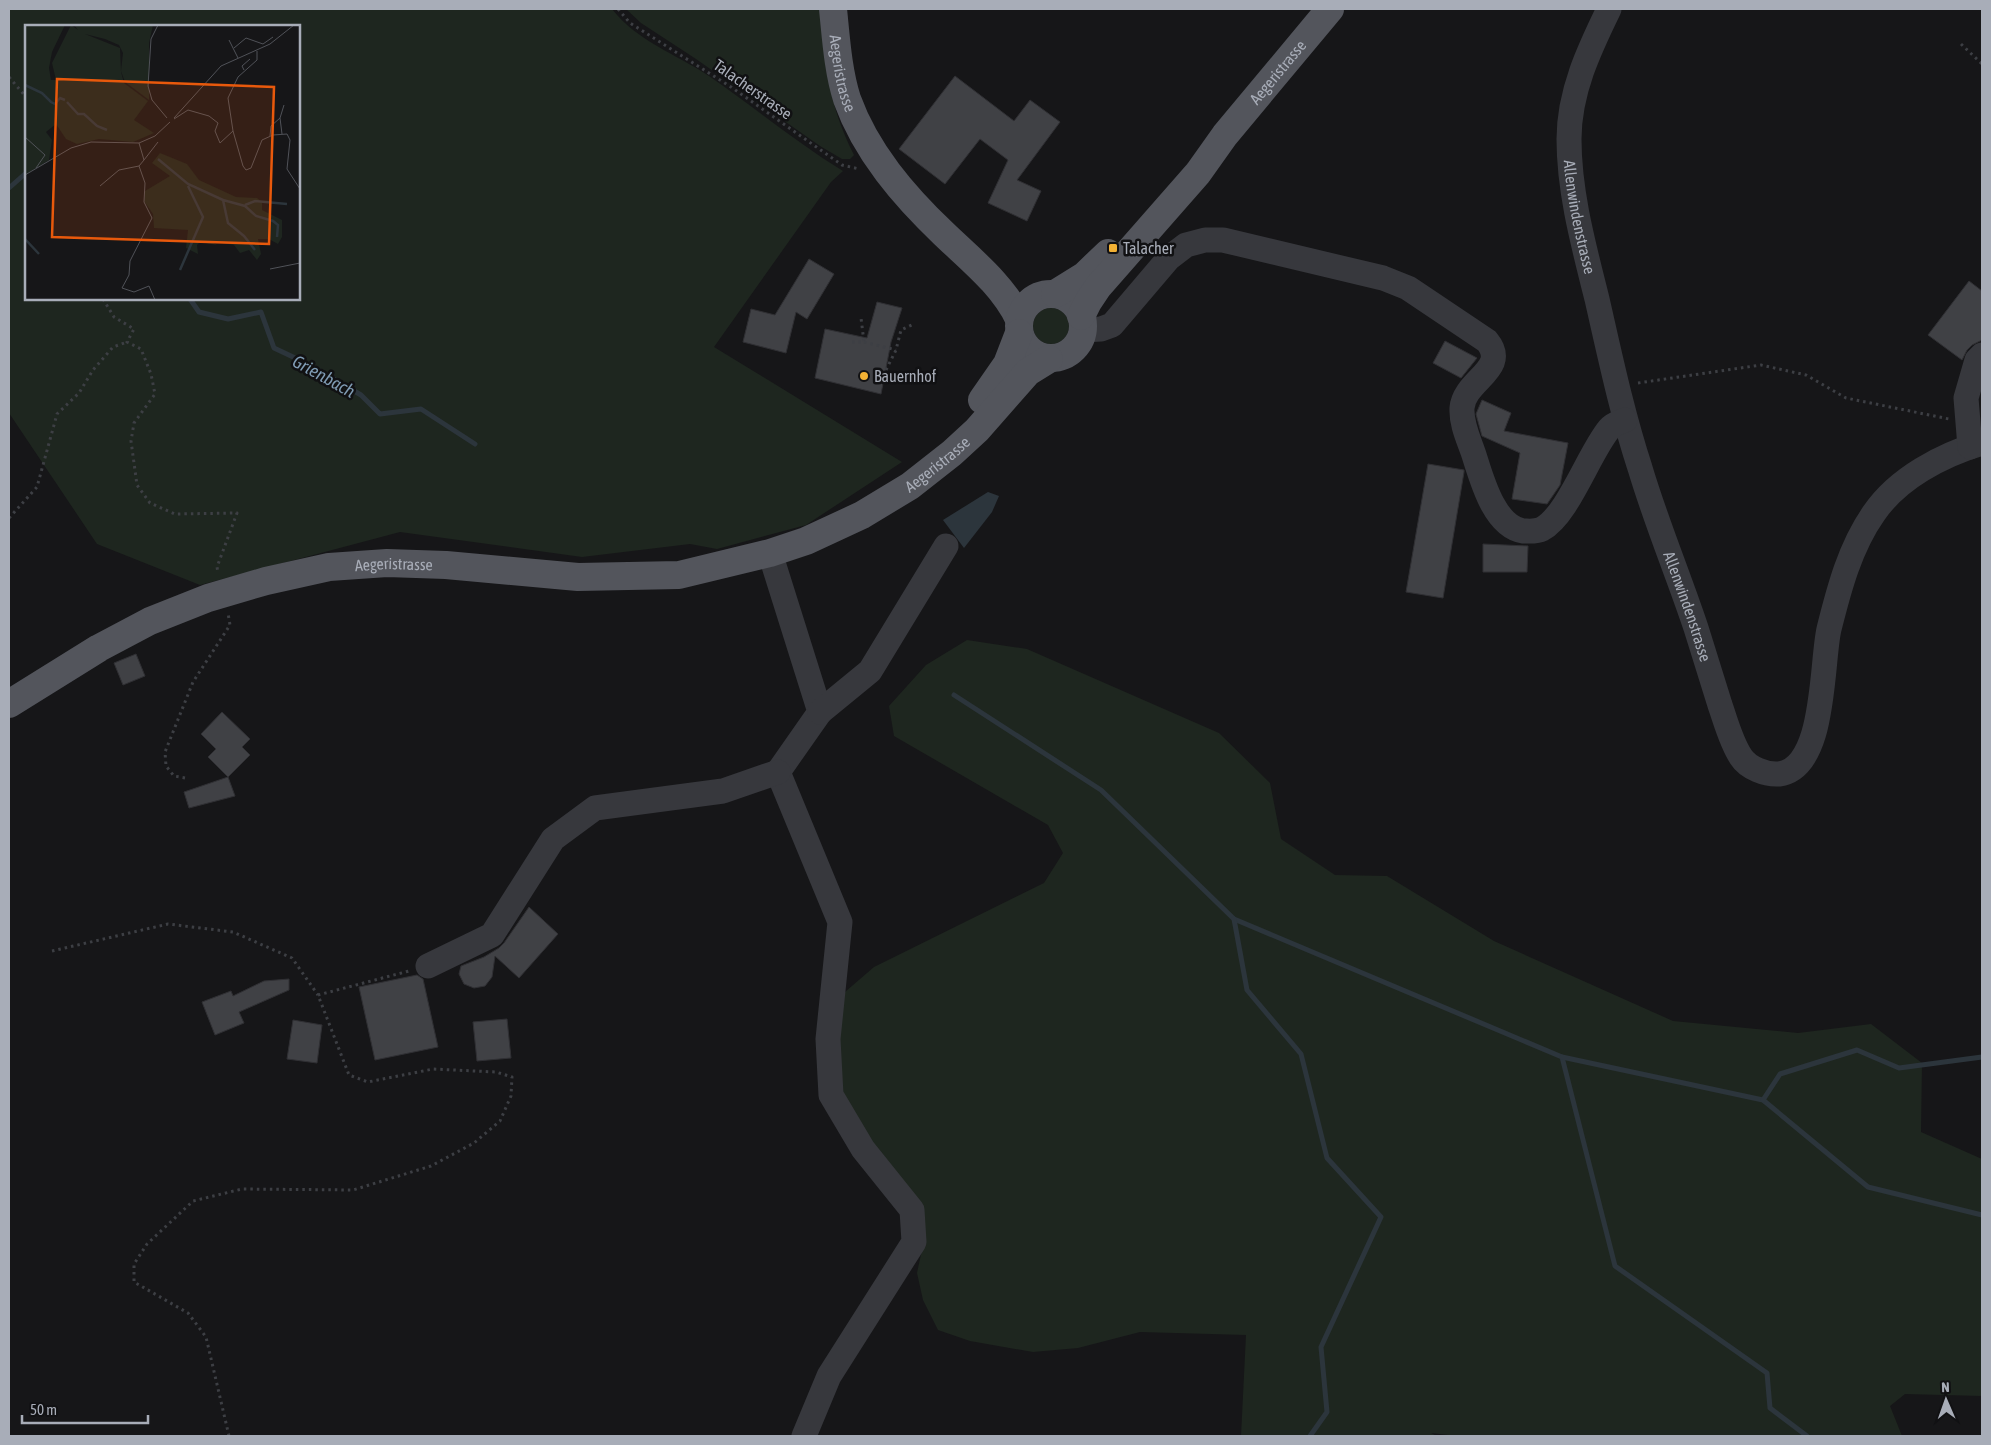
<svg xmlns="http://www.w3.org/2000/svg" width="1991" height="1445" font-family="'Asap Condensed',sans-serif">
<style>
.green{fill:#1e261f;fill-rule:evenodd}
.water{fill:#2c353c}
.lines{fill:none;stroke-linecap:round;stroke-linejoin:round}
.stream{stroke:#2c353c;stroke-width:5}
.building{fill:#404145;stroke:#303034}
.path{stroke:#3d3f44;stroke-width:3;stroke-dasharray:2.5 4;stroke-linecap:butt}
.minor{stroke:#37383d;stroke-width:25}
.major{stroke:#53555c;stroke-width:28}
.poi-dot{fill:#f2b134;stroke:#111113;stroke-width:2}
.labels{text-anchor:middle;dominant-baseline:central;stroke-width:5;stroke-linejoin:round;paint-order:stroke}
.street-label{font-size:16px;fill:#a8adb8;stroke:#111113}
.poi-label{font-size:16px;fill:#a8adb8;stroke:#111113;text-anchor:start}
.water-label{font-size:18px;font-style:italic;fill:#7f9bb3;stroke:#111113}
.inset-river{fill:none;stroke:#2c353c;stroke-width:2.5}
.inset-road{fill:none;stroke:#505258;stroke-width:1}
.view{fill:#e8590c;fill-opacity:0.15;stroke:#e8590c;stroke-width:2.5}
.inset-edge{fill:none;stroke:#a8adb8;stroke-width:2.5}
</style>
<rect width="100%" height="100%" fill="#161618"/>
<g class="green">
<path d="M9 9H612C637 41 676 54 709 76 754 107 796 142 843 171L831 182 714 347 902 462 806 525 717 549 690 544 582 557 400 532 200 585 97 544 9 413ZM26 26H299V299H26Z"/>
<path d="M626 9H823C825 65 828 103 854 155L850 159H842L820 146 696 59 641 23Z"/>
<circle cx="1051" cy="326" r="18"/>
<path d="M967 640 1027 649 1219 733 1270 783 1281 839 1335 875 1387 876 1494 941 1673 1021 1798 1033 1871 1024 1922 1063 1921 1132 1982 1159V1396L1905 1394 1890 1406 1902 1436H1457L1431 1433 1437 1436H1241L1246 1335 1140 1332 1078 1348 1033 1352 970 1341 938 1330 923 1300 917 1273 923 1245 869 1138 839 1085 838 998 874 967 1044 883 1063 853 1048 825 894 736 889 706 926 665Z"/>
</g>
<path class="water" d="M988 492 999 496 992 512 964 548 943 520Z"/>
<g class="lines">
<g class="stream">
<path d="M9 188 26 173"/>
<path d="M190 299 199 312 228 319 261 312 274 348 308 364 361 395 380 414 421 409 475 444"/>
<path d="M954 695 1101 790 1234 919 1562 1057 1615 1266 1767 1373 1770 1408 1807 1436"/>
<path d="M1234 919 1247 990 1301 1054 1327 1158 1381 1217 1321 1347 1327 1412 1310 1436"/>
<path d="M1562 1057 1763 1100 1868 1187 1982 1215"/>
<path d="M1763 1100 1780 1074 1857 1050 1899 1068 1982 1057"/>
</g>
</g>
<g class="building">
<path d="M955 76 1014 121 1030 100 1060 122 1017 180 1041 191 1027 221 988 203 1008 160 980 139 945 184 899 149Z"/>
<path d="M809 259 834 274 807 319 796 312 786 353 743 342 751 309 775 315Z"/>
<path d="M1969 281 1982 291V340L1972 345 1967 350 1962 360 1928 335Z"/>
<path d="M877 302 902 308 891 342 881 394 815 378 825 329 867 338Z"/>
<path d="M1445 341 1477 358 1461 378 1433 363Z"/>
<path d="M1482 400 1511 413 1504 431 1568 443 1560 485 1547 504 1512 499 1520 453 1482 436 1476 414Z"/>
<path d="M1428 464 1464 470V472L1443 598 1406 592Z"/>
<path d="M1483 544 1528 546 1527 572H1483Z"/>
<path d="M136 654 145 676 123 685 114 663Z"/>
<path d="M222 712 250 739 242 747 250 755 228 777 208 757 216 749 201 734Z"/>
<path d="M228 777 235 796 189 808 184 792Z"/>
<path d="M529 907 558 934 519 978 495 956 492 977 485 986 474 988 464 984 459 974 461 966 484 957 499 948 504 943Z"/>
<path d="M417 975 423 979 438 1047 375 1060 359 987Z"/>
<path d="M289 979V990L239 1012 244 1023 215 1035 202 1002 231 991 233 996 264 981Z"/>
<path d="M507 1019 511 1058 477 1061 473 1022Z"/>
<path d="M293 1020 322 1025 317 1063 287 1059Z"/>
</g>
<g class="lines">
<g class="path">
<path d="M618 9 630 23 731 87 842 165 859 169"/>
<path d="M1961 44 1982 64"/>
<path d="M9 77 26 97"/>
<path d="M103 299 114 317 134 329 127 342 141 349 151 374 155 394 134 423 131 441 137 485 150 503 175 514 237 513 217 567 218 573"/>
<path d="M852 342H864L861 318"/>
<path d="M864 342 896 350"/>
<path d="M1069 363 1085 350"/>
<path d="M886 370 896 350 901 330 914 324"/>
<path d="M1638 383 1761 365 1806 375 1846 398 1949 419"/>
<path d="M9 518 37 487 57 414 79 393 93 370 113 347 127 342"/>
<path d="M185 778 174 776 166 766 165 752 193 682 230 625 228 613"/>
<path d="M52 951 168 924 233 932 292 958 318 995"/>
<path d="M229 1436 206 1337 188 1313 134 1282V1264L147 1244 193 1201 242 1189 353 1190 431 1166 474 1143 500 1121 511 1096 512 1077 496 1072 433 1069 368 1082 349 1075 318 995 409 971"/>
</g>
<g class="minor">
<path id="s1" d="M1609 9C1589 50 1569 92 1569 139 1569 193 1584 247 1597 299 1610 356 1622 413 1640 468 1656 522 1678 574 1696 628 1704 653 1712 679 1720 705 1726 722 1731 742 1741 757 1748 768 1766 775 1779 774 1826 768 1821 664 1829 629 1839 589 1850 547 1874 513 1898 478 1942 455 1982 443"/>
<path d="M1083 330 1101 329 1112 325 1169 258 1186 245 1205 240H1223L1383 278 1408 288 1487 341C1510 369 1464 380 1462 408 1461 424 1469 440 1474 455 1482 480 1494 526 1523 531 1529 531 1536 532 1542 529 1568 515 1589 453 1609 429 1613 424 1620 422 1625 420"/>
<path d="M1970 447 1966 398 1977 360 1982 355"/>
<path d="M770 553 820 712 778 772 840 922 828 1039 831 1095 863 1149 912 1210 914 1242 829 1376 804 1436"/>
<path d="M820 712 870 671 946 546"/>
<path d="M428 966 492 935 553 839 595 808 723 791 778 772"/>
</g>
<g class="major">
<path id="s2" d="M833 9C836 38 838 71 847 99 866 152 904 196 944 234 971 260 1003 285 1019 319"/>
<circle cx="1051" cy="326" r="32"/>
<path d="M1055 294 1084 276 1108 253"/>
<path id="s3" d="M1081 316 1088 302 1098 287 1198 173 1225 135 1330 9"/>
<path d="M982 400 1007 364 1019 333"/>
<path id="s4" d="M9 704 99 648 150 621 208 598 266 581 329 567 387 563 446 565 578 577 679 575 770 553 806 541 862 515 910 486 952 453 977 430 1028 372 1049 359"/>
</g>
</g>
<g class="poi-dot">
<rect x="1108" y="243" width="10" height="10" rx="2.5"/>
<circle cx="864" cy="376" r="5"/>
</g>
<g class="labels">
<g class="street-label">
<text stroke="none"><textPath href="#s2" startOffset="65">Aegeristrasse</textPath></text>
<text stroke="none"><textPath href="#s3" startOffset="314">Aegeristrasse</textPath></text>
<text transform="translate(753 89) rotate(35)">Talacherstrasse</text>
<text stroke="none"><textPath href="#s1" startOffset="216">Allenwindenstrasse</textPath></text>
<text stroke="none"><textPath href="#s4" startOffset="986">Aegeristrasse</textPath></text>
<text stroke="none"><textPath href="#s4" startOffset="416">Aegeristrasse</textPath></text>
<text stroke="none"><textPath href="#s1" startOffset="621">Allenwindenstrasse</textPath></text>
</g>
<g class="poi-label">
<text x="1123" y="248">Talacher</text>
<text x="874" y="376">Bauernhof</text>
</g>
<g class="water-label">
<text transform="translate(324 376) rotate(29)">Grienbach</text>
</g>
</g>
<g transform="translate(25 25)">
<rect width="275" height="275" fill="#161618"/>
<path d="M0 0H40L27 27 24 43 26 55H31L27 38 46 0 53 5 49 0H128L124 18V75L100 57 96 46 98 28 94 20 80 14 60 9 95 23 96 47 99 58 123 76 109 95 129 108 108 117 74 114 52 119 41 114 31 99 21 107 27 115 24 135 0 150ZM135 128 162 139 174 155 211 172 232 173 237 177V185L257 195V212L253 219 244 214H233L236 229 232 235 224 225 215 228 209 220 185 216 192 220 175 217 172 220 173 229 161 223 163 205 129 203 128 189 119 176 120 166 145 151 127 138Z" fill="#1e261f"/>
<path class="inset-river" d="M0 60 17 68 26 77 30 79 35 73 40 75M42 77 53 89H59L72 101 82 105M133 134 163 159 198 175 203 198 219 211 230 225M198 175 220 181 231 191 248 196 253 200 252 212M220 180 230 176 262 179M0 214 14 229M155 245 178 192 163 161"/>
<path class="inset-road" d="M133 0 126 14 123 61 127 75 142 93M204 15 213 33M209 23 221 13 238 19 248 12M232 26V35L213 52 203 73 208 106 218 141 221 145 226 143 237 115 248 110 262 109 265 115 262 144 275 164M219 45 217 41 225 34M149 93 196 41 245 19 269 0M255 93 257 109M149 94 163 85 184 91 193 98 190 106 195 118 208 106M245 111 246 101 255 93 259 80M0 112 20 130 11 143M114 118 119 135 114 141 120 158 119 177 127 193 105 236 104 250 97 263 109 267 124 261 130 275M119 135 133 117M0 150 46 123 66 117 114 118 130 111 145 97M75 161 94 145 114 141M245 244 275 238"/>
<path class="view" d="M32 54 249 62 244 219 27 212Z"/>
<rect width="275" height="275" class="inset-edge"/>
</g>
<rect width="1991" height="1445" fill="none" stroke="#a8adb8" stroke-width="20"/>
<g transform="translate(1946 1400) rotate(358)" stroke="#111113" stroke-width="4" paint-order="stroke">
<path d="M0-4L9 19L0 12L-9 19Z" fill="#a8adb8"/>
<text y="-8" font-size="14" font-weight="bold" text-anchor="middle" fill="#a8adb8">N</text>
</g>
<path d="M22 1415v8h126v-8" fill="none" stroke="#a8adb8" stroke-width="2.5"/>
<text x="30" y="1415" font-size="15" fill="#a8adb8" stroke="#111113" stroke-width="4" paint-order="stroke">50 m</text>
</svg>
